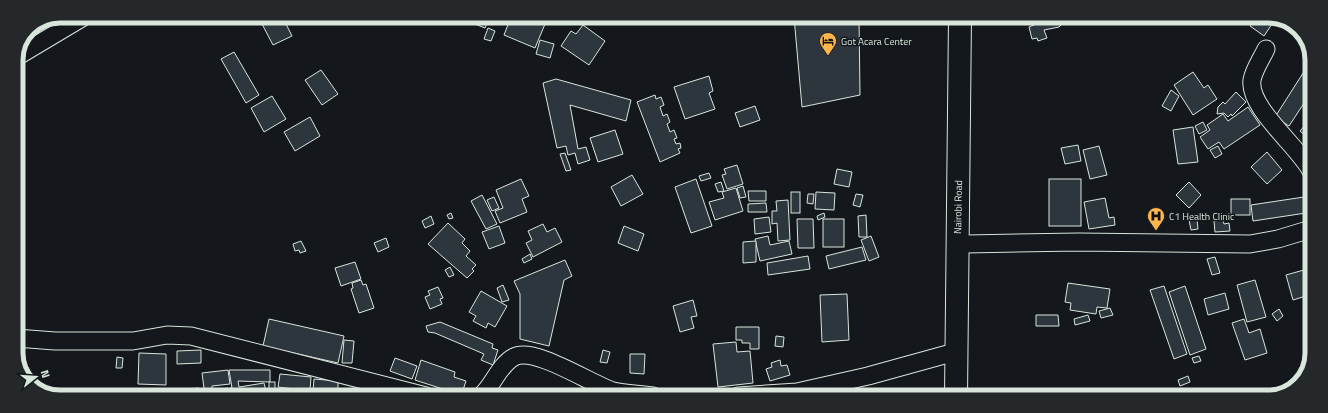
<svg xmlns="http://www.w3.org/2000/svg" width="1328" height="413" font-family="'Titillium Web',sans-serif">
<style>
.building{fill:#2c363c;stroke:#d8e6dc}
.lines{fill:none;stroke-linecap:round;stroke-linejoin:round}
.minor-casing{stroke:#d8e6dc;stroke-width:19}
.trunk-casing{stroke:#d8e6dc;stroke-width:24}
.minor{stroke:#14181c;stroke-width:17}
.trunk{stroke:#14181c;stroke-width:22}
.labels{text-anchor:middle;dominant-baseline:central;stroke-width:3;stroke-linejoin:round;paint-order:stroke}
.poi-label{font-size:10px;fill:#d8e6dc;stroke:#14181c;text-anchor:start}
.street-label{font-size:10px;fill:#d8e6dc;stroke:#14181c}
.rim{fill:none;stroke:#d8e6dc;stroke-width:5}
</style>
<rect width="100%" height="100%" fill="#14181c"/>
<g class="building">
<path d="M278 16H282L292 36 273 45 262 24Z"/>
<path d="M457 17H490L485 28Z"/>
<path d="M511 17H532L531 18 545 24 535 48 504 35Z"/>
<path d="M794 17H859L860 95 802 107Z"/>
<path d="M1040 17H1045L1046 20 1063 17 1064 22 1059 27 1044 30 1047 38 1038 41 1037 38 1032 39 1029 27 1036 24 1034 19Z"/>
<path d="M1255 18H1276L1264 36 1250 26Z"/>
<path d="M583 25 605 41 589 65 561 46 571 31 576 34Z"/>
<path d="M488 28 495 31 491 41 484 39Z"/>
<path d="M540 40 554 44 550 58 536 54Z"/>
<path d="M234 52 259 95 246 103 221 59Z"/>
<path d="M321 70 338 94 322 105 305 80Z"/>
<path d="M1305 70 1312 74V91L1289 126 1275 117Z"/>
<path d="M1193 72 1204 88 1208 85 1217 99 1193 115 1174 85Z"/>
<path d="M709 76 713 91 709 93 715 109 685 119 674 87Z"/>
<path d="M556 79 631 100 626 121 570 105 578 149 586 147 590 160 578 164 575 153 568 155 566 146 557 148 543 83Z"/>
<path d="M1171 90 1179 96 1171 111 1162 106Z"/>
<path d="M1236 92 1246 102 1232 116 1231 114 1228 117 1224 113 1217 114 1218 107 1223 102 1225 104Z"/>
<path d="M655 95 656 99 661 97 664 105 660 107 663 116 667 114 670 122 667 124 670 132 674 130 677 138 674 139 676 144 680 143 681 148 678 149 680 153 660 162 637 102Z"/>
<path d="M272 96 286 119 264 132 251 108Z"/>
<path d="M755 106 760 120 740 127 735 113Z"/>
<path d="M1248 107 1260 125 1224 149 1219 142 1208 149 1200 137 1210 130 1207 125 1223 114 1228 121Z"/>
<path d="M310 117 320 136 295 151 284 132Z"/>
<path d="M1312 117 1311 141 1300 131Z"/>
<path d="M1203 122 1207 130 1199 134 1195 126Z"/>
<path d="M1193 127 1198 162 1178 164 1173 130Z"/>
<path d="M615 130 623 154 598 162 590 138Z"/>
<path d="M1078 145 1081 161 1065 164 1061 148Z"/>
<path d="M1099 146 1107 175 1090 179 1083 150Z"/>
<path d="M1218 146 1222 154 1215 158 1210 150Z"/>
<path d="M1267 152 1282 170 1267 184 1251 167Z"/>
<path d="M565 153 571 170 566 171 560 154Z"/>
<path d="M737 165 743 184 727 189 722 175 726 174 724 169Z"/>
<path d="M837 169 852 172 849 187 834 184Z"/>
<path d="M709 173 711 178 701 181 699 176Z"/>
<path d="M632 175 643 194 621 206 611 187Z"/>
<path d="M521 179 529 196 522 199 527 212 500 223 495 211 503 208 496 190Z"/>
<path d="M696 179 712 226 691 233 675 187Z"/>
<rect x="1049" y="179" width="32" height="47"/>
<path d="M721 182 724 191 718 192 715 184Z"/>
<path d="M1189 182 1201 195 1189 208 1176 195Z"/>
<path d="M743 186 746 197 740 198 737 188Z"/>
<path d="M736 188 743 211 715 220 709 202 724 198 722 192Z"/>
<path d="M748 191H766V201H749Z"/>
<rect x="791" y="192" width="9" height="21"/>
<path d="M816 192 835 193 834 210 815 209Z"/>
<path d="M808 194H814L813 204 807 203Z"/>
<path d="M856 194 863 195 860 207 853 205Z"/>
<path d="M482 195 497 224 486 229 471 201Z"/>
<path d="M494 197 499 208 492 211 487 200Z"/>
<path d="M1304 197 1306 213 1253 221 1251 205Z"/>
<path d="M1105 198 1109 218 1114 217 1115 225 1089 229 1084 202Z"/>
<rect x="1231" y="199" width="19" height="16"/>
<path d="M788 200 790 240 778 241 777 223 772 224V211H777L776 201Z"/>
<path d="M766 203 767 212H748V204Z"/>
<path d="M451 213 453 218 449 219 447 215Z"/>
<path d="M824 213 825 217 818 220 817 216Z"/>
<path d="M866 215 867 237H859L858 216Z"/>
<path d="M431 216 434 224 425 228 422 221Z"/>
<path d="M769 217 771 232 755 234 754 219Z"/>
<path d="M797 219H813L814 248H798Z"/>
<rect x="823" y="219" width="21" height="28"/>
<path d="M1197 219 1198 229 1191 230 1189 220Z"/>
<path d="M1223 220 1224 224 1229 223 1230 231 1215 232 1214 221Z"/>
<path d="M448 223 465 239 462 243 470 251 466 256 476 265 472 269 474 271 467 278 428 244Z"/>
<path d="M543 224 547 232 555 228 562 242 533 257 526 243 532 240 528 231Z"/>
<path d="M499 226 505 243 489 249 482 232Z"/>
<path d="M624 226 644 234 638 251 618 243Z"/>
<path d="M768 236 770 245 789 241 792 254 760 261 755 239Z"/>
<path d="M871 236 879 257 869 261 861 240Z"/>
<path d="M386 238 389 247 378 252 374 243Z"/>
<path d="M301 241 306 251 300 253 299 250 295 251 293 244Z"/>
<path d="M756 241V262L743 263V242Z"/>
<path d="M862 247 866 260 829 269 826 256Z"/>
<path d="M530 254 532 259 524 263 522 259Z"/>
<path d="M808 256 810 269 768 275 767 263Z"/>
<path d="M1215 257 1220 273 1212 275 1207 259Z"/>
<path d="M565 260 572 276 564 280 549 346 520 339V294L514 281Z"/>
<path d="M355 262 361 279 341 286 335 268Z"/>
<path d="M450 267 454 275 449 277 445 270Z"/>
<path d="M1311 268V285L1307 286 1309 295 1293 300 1286 275Z"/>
<path d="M361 280 363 285 366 284 374 308 359 313 351 289 353 288 352 283Z"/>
<path d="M1255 280 1266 317 1247 322 1237 285Z"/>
<path d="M1068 283 1110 289 1107 308 1097 307 1096 314 1070 310 1071 303 1065 302Z"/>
<path d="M503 285 509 300 502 302 497 288Z"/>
<path d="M1164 286 1187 354 1174 359 1150 290Z"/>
<path d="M1185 286 1206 349 1190 355 1169 292Z"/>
<path d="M438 287 443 298 440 299 442 304 430 309 425 297 430 295 428 291Z"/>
<path d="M481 291 507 306 495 327 488 323 486 328 473 321 476 316 469 312Z"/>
<path d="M1225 293 1229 309 1208 315 1204 299Z"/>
<path d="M847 294 849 340 822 342 820 295Z"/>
<path d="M693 300 697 316 691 317 694 328 680 332 673 306Z"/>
<path d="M1110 308 1113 315 1101 318 1099 311Z"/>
<path d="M1279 309 1283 316 1277 321 1272 314Z"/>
<path d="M1036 315H1058L1059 326H1036Z"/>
<path d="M1088 315 1090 321 1075 325 1074 319Z"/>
<path d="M269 319 344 336 338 363 263 346Z"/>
<path d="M1244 319 1249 333 1260 329 1267 353 1245 360 1232 323Z"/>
<path d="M440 322 493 344 492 348 498 350 493 365 481 360 484 354 435 333 428 332 426 326Z"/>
<path d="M736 327H759V349H750V343H742V340H736Z"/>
<path d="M776 336 784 337 783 347 775 346Z"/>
<path d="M344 340 354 341 352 363H342Z"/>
<path d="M736 342 737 352 750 351 753 383 718 387 713 344Z"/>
<path d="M201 350V363L177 364V351Z"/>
<path d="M603 350 610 352 607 363 600 362Z"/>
<path d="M139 353 166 354V385L138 384Z"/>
<path d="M630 354H645L644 374 630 373Z"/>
<path d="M1199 356 1201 361 1194 363 1192 358Z"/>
<path d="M117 357 123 358 122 368H116Z"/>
<path d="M395 358 417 366 412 379 390 371Z"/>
<path d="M421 360 455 372 454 377 466 381 462 393 450 389 449 391 415 380Z"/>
<path d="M780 360 781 366 787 365 790 375 770 381 766 369 772 367 771 363Z"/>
<path d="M228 370 230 384 212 386V390L228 388 229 395 205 396 202 373Z"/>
<path d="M229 370H270V382L238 381 239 387 264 383 266 391 231 396 230 388H232Z"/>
<path d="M280 374 311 377 310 391 278 387Z"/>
<path d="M1188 376 1190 382 1180 386 1178 380Z"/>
<path d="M314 379 338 381V393L313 391Z"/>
<rect x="269" y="382" width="6" height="14"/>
<path d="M199 388 200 396H137V392Z"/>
<path d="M852 388 854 396H828L827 395Z"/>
<path d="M277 392 312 394V396H276Z"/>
<path d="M266 393V396H246Z"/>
<rect x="314" y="395" width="24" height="1"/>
<path d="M1221 395V397H1197Z"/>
</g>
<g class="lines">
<defs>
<g id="minor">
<path d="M1266 49C1262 58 1254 69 1252 80 1248 108 1299 147 1311 171"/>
<path d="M18 56 85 16"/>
<path d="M966 244 1078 242 1250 244 1278 239 1311 229"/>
<path d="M16 338 55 341H133L167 335 191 336 426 396"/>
<path d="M481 396C494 384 499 365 514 357 534 346 591 384 613 391 625 394 640 394 653 396"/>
<path d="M738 396 797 392 868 376 955 352"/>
</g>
<path id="trunk" d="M956 397 960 17"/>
</defs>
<use href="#minor" class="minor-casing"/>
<use href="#trunk" class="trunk-casing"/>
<use href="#minor" class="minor"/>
<use href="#trunk" class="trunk"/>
</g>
<defs>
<symbol id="hotel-pin" viewBox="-11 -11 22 30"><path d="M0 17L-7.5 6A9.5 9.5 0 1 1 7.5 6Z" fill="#ffb74d" stroke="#14181c"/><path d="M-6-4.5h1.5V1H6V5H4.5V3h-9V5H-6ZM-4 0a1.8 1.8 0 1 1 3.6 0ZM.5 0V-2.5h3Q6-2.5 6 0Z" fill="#111"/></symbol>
<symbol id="hospital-pin" viewBox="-11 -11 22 30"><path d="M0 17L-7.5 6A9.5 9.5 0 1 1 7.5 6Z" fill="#ffb74d" stroke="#14181c"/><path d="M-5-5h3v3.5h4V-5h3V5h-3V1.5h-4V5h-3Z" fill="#111"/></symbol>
</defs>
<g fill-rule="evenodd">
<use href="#hotel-pin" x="818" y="31" width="20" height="27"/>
<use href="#hospital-pin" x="1146" y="206" width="20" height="27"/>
</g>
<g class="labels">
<g class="poi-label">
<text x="841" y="41">Got Acara Center</text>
<text x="1169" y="216">C1 Health Clinic</text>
</g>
<g class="street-label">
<text transform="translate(958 207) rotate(-89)">Nairobi Road</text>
</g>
</g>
<path d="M0 0H1328V413H0ZM60 23H1268A37 37 0 0 1 1305 60V353A37 37 0 0 1 1268 390H60A37 37 0 0 1 23 353V60A37 37 0 0 1 60 23Z" fill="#24282b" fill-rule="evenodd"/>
<path class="rim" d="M60 23H1268A37 37 0 0 1 1305 60V353A37 37 0 0 1 1268 390H60A37 37 0 0 1 23 353V60A37 37 0 0 1 60 23Z"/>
<g transform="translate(36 377) rotate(73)" stroke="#14181c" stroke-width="3" paint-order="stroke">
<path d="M0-3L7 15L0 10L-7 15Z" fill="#d8e6dc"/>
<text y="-6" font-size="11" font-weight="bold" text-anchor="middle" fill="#d8e6dc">N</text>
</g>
</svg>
